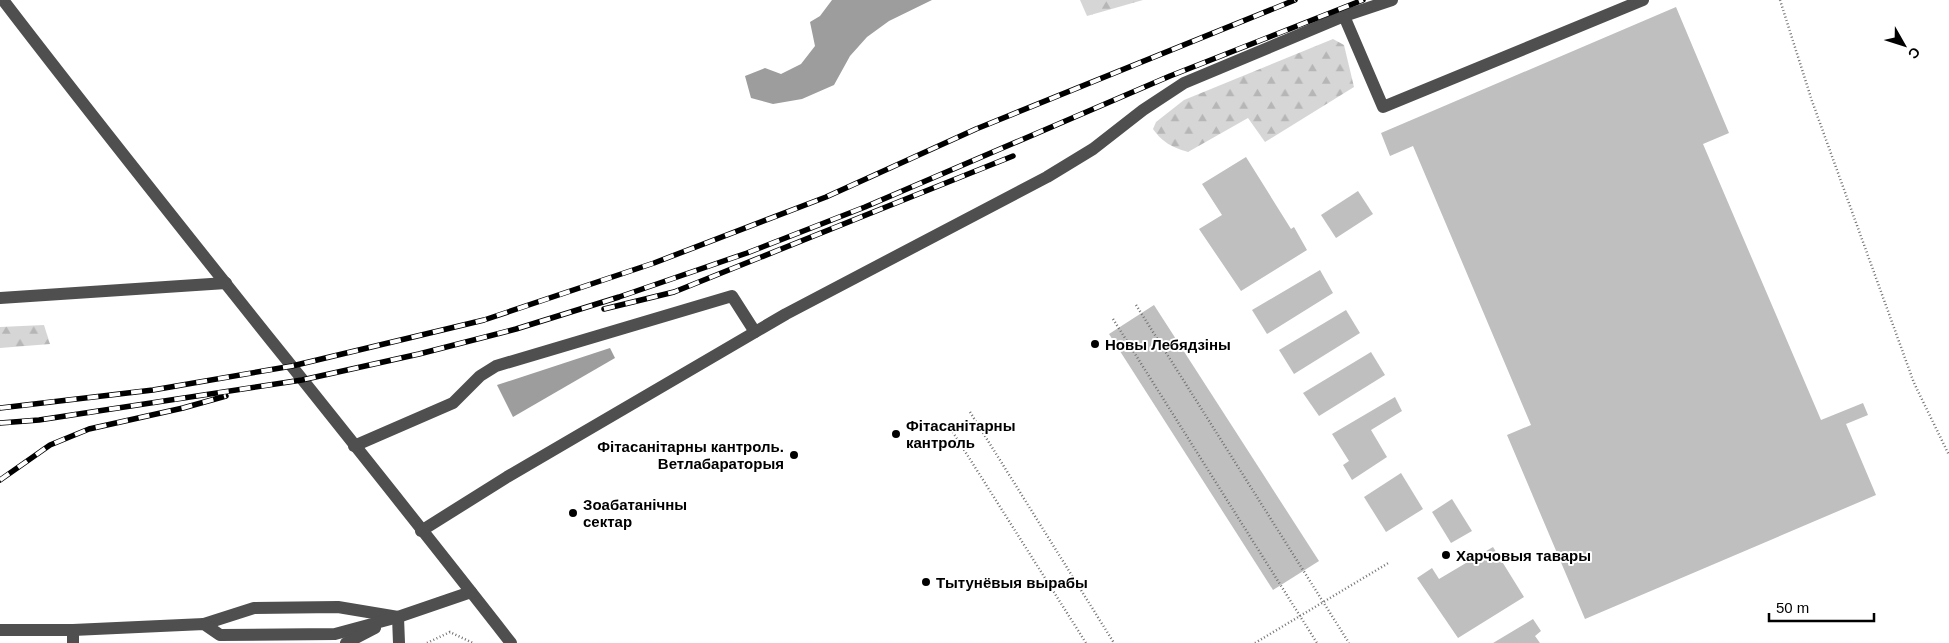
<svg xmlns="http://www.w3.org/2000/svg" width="1949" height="643" font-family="Arial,sans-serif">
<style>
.forest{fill:url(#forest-firs)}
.water{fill:#9d9d9d}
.building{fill:#bfbfbf}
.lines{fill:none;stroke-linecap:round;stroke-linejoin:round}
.path{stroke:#717171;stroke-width:2.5;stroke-dasharray:1 2.5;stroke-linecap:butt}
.minor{stroke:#4f4f4f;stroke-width:12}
.rail-casing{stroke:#000;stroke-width:5.5}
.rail{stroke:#fff;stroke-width:4;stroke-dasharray:11;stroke-linecap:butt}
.poi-dot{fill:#000;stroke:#fff;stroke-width:2}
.labels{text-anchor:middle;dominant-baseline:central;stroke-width:4;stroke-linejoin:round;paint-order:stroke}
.poi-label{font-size:15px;font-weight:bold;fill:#000;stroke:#fff;text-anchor:start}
</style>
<defs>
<pattern id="forest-firs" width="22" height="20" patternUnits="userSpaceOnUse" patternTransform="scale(1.25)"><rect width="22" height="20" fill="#d6d6d6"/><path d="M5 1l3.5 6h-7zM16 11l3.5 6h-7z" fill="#b6b6b6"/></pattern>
</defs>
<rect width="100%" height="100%" fill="#fff"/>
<g class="forest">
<path d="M1080 0H1143L1087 16Z"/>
<path d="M1333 39 1344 45 1354 87 1265 142 1248 118 1188 152C1172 147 1163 143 1153 129L1156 122 1184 100Z"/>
<path d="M44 325 50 344 0 348V327Z"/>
</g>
<g class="water">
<path d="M832 0H932L889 21 867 37 850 56 834 85 802 99 773 104 751 98 745 76 765 68 781 74 801 64 815 46 810 22 820 16Z"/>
<path d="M610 348 615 358 513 417 497 385Z"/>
</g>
<g class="building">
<path d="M1676 7 1729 133 1703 144 1821 420 1863 403 1868 415 1846 424 1876 495 1585 619 1507 435 1531 425 1413 146 1390 156 1381 133Z"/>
<path d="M1246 157 1291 229 1294 227 1307 250 1241 291 1199 229 1222 215 1202 184Z"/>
<path d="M1358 191 1373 214 1336 238 1321 215Z"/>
<path d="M1320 270 1333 293 1267 334 1252 310Z"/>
<path d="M1154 305 1319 561 1273 590 1109 334Z"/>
<path d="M1346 310 1360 333 1294 374 1279 350Z"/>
<path d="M1371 352 1385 375 1319 416 1303 393Z"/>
<path d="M1395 397 1402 411 1371 430 1387 457 1352 480 1343 465 1349 461 1332 434Z"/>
<path d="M1401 473 1423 509 1386 532 1364 497Z"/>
<path d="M1452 499 1472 531 1451 543 1432 512Z"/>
<path d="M1493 547 1524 597 1458 638 1417 578 1432 568 1439 579Z"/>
<path d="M1533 619 1541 631 1535 636 1540 643H1493Z"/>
</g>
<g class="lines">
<g class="path">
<path d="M1780 0 1812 101 1914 383 1949 455"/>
<path d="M1136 305 1349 643"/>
<path d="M1113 319 1317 643"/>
<path d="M970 412 1114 643"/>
<path d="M949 426 1086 643"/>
<path d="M427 643 450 632 473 643"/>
<path d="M1255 643 1390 562"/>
</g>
<g class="minor">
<path d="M3 0C169 217 343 427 511 643"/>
<path d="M1344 16 1383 107 1643 0"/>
<path d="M0 298 226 283"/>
<path d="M354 446 453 403 480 376 496 366 732 296 755 332"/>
<path d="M421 531 507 477 786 314 1047 177 1093 149 1143 110 1184 83 1344 16 1392 0"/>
<path d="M204 624 254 608 338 607 398 617 399 643"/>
<path d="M0 630H73L204 624 220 635 335 634 398 617 471 592"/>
<path d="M73 630V643"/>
<path d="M346 643 375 628"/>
</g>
<defs>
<g id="rail">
<path d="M604 309 674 292 1013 156"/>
<path d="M0 408 153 390 292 366 484 320 654 263 826 197 976 129 1295 0"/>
<path d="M0 423 39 420 302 380 419 354 516 329 619 297 747 253 865 207 1170 76 1363 0"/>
<path d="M0 480 50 445 89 429 183 408 226 396"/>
</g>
</defs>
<use href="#rail" class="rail-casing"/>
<use href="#rail" class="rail"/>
</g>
<g class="poi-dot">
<circle cx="1095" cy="344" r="5"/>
<circle cx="896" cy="434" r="5"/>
<circle cx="794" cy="455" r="5"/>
<circle cx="573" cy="513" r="5"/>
<circle cx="1446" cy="555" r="5"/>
<circle cx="926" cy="582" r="5"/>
</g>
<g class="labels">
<g class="poi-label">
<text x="1105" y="344">Новы Лебядзіны</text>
<text x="906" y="425">Фітасанітарны<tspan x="906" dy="17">кантроль</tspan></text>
<text x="784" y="446" text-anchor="end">Фітасанітарны кантроль.<tspan x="784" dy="17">Ветлабараторыя</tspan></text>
<text x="583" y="504">Зоабатанічны<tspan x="583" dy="17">сектар</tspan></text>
<text x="1456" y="555">Харчовыя тавары</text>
<text x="936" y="582">Тытунёвыя вырабы</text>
</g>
</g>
<g transform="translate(1904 45) rotate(129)" stroke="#ffffff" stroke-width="4" paint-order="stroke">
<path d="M0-4L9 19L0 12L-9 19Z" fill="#000000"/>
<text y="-8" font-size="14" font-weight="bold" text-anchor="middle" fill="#000000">С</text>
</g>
<path d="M1769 613v8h105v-8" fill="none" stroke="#000000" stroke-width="2.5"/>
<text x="1776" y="613" font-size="15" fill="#000000" stroke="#ffffff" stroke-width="4" paint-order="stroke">50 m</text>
</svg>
